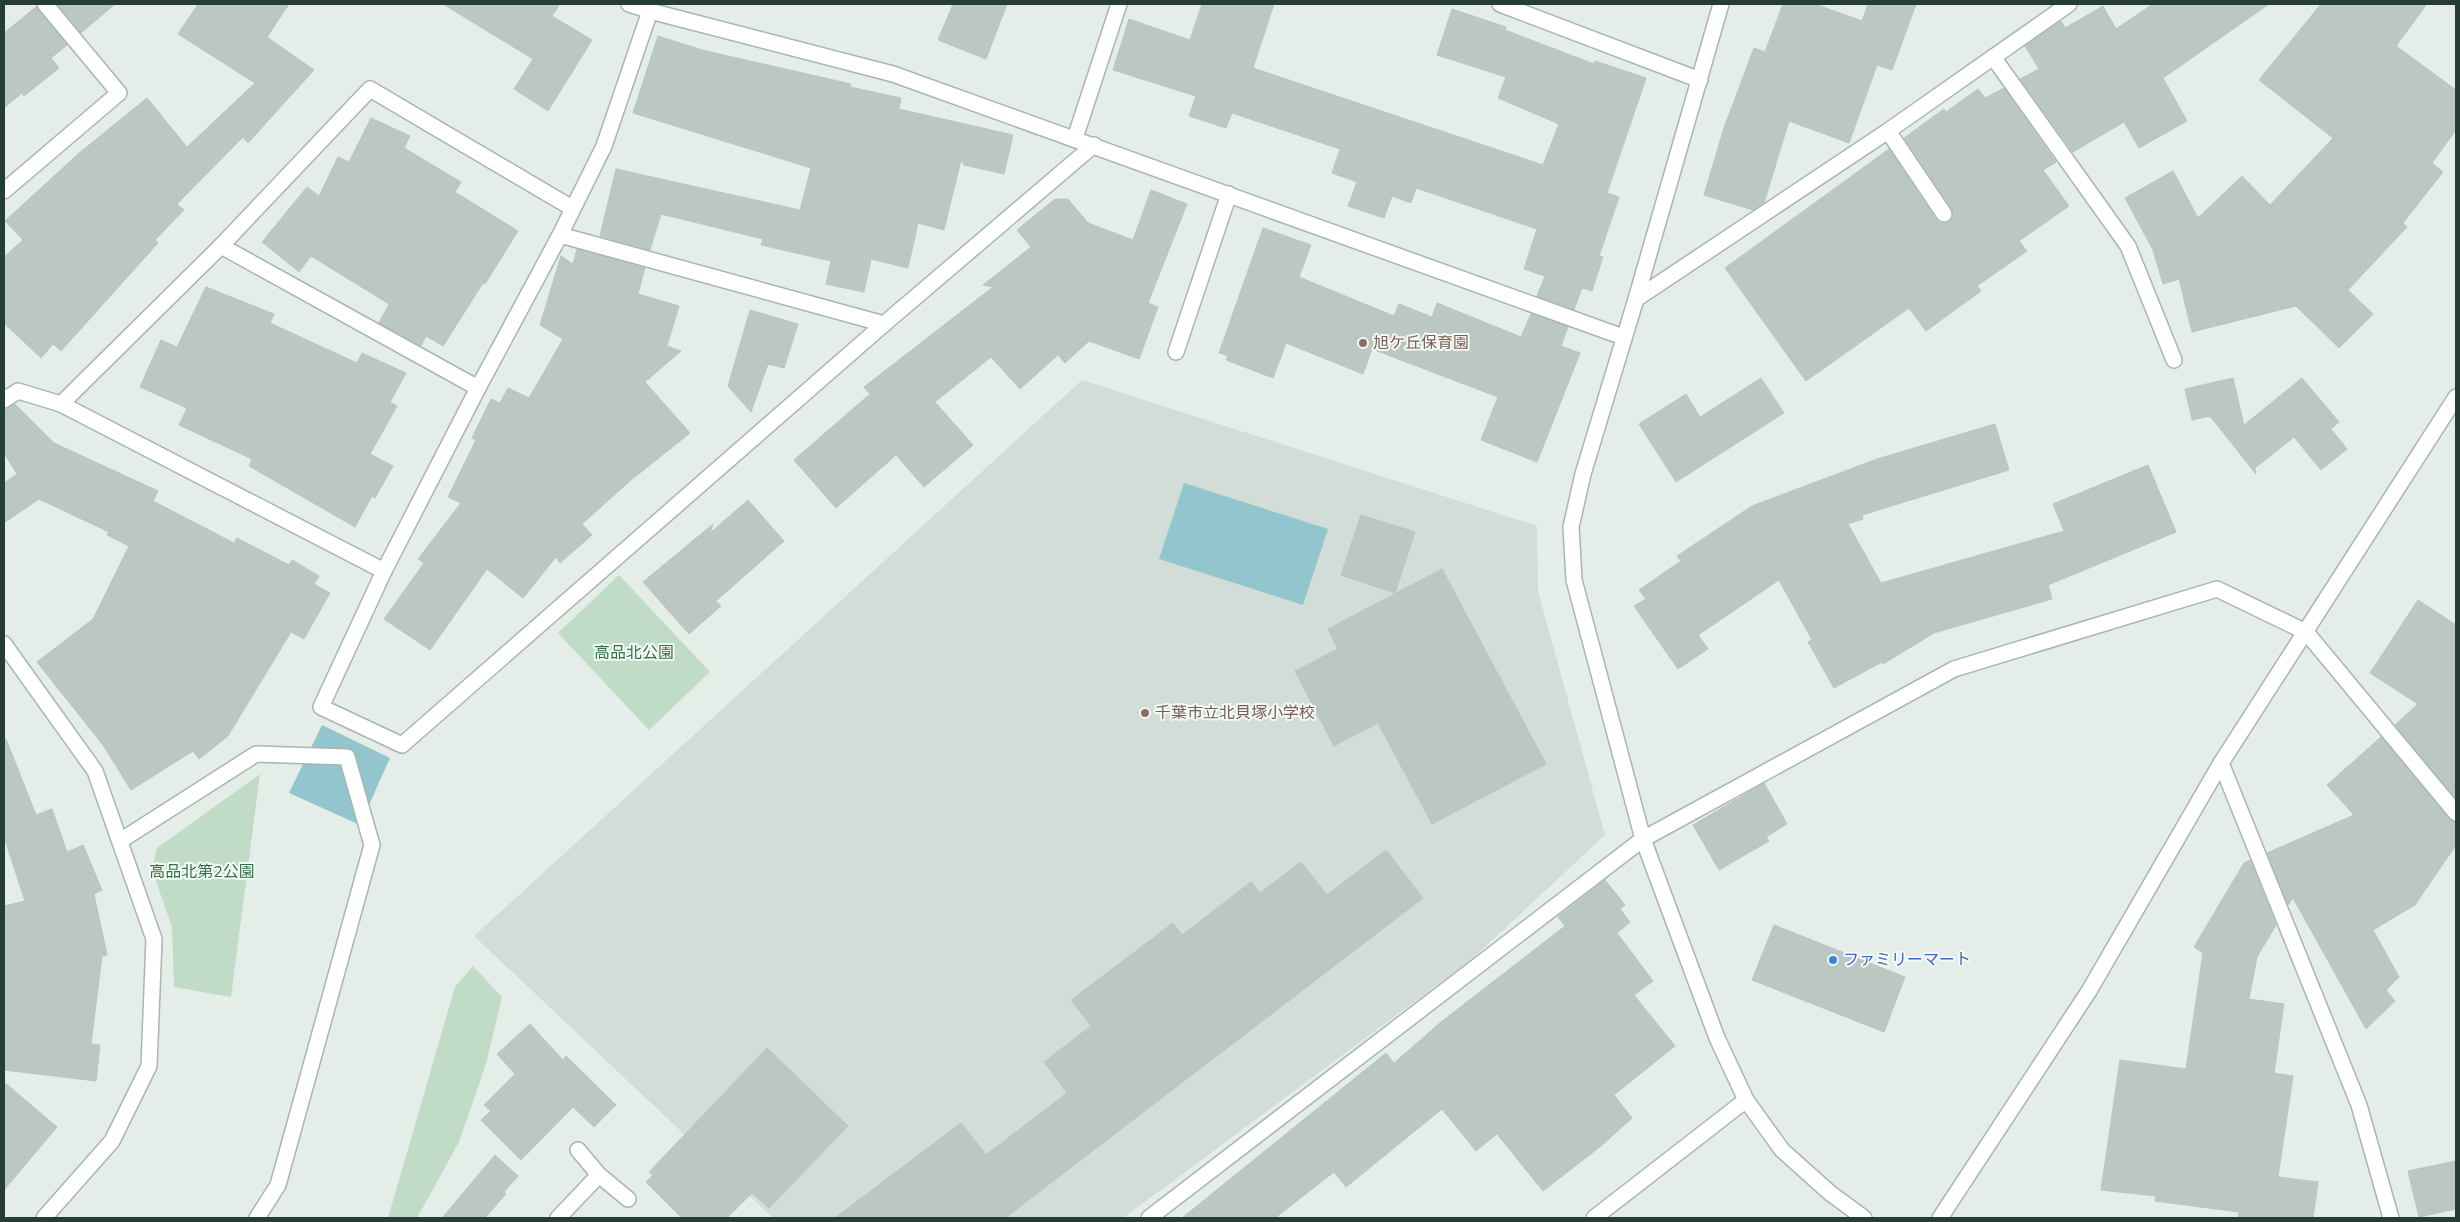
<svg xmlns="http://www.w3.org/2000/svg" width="2460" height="1222" font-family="'Nunito Sans','Noto Sans JP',sans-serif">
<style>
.built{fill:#d3ddd8}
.green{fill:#c0dcc7}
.water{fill:#92c5cd}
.building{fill:#bbc8c2;stroke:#b8c6c0}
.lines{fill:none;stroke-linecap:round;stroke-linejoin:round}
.minor-casing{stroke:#a8b5b0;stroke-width:18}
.tertiary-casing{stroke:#a8b5b0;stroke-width:18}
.minor{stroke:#fff;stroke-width:15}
.tertiary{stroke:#fff;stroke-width:15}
.education-dot{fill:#8d6e63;stroke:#f5faf7;stroke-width:2}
.shop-dot{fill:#3f7fe0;stroke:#f5faf7;stroke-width:2}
.labels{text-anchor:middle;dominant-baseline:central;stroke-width:4;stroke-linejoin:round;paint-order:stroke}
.education-label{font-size:16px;fill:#785e54;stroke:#f5faf7;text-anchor:start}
.park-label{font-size:16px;fill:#337149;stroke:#f5faf7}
.shop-label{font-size:16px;fill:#366cbe;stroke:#f5faf7;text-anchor:start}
</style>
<rect width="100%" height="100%" fill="#e5ede9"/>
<path class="built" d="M1082 380 1537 526 1538 591 1605 835 1472 959 1123 1218H773L474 936Z"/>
<g class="green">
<path d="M619 575 710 672 649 730 558 633Z"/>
<path d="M260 774 231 997 174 987 172 927 152 870 157 848Z"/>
<path d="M473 966 502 997 486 1064 459 1142 417 1218H388L455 987Z"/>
</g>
<g class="water">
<path d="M1184 483 1328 529 1303 605 1159 559Z"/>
<path d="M322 725 390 758 360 825 289 793Z"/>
</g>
<g class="building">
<path d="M57 4H115L81 33Z"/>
<path d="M198 4H289L267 37 314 70 248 143 243 137 177 204 184 210 155 240 158 243 61 351 53 344 41 358 4 323V257L23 240 5 221 78 154 147 98 187 147 255 83 178 34Z"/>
<path d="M443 4H560L552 16 592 40 548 111 514 89 533 59Z"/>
<path d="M953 4H1007L986 59 938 40Z"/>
<path d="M1202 4H1274L1253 68 1543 165 1559 124 1498 98 1506 77 1437 55 1452 9 1506 27 1505 30 1594 64 1595 61 1646 78 1607 193 1619 197 1599 256 1603 257 1592 291 1582 288 1574 310 1537 296 1545 276 1524 269 1537 229 1416 188 1411 203 1392 196 1384 218 1348 206 1357 182 1332 173 1340 149 1232 113 1226 128 1189 116 1196 96 1113 70 1129 19 1190 40Z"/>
<path d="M1783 4H1815L1862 21 1868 4H1916L1892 70 1877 65 1849 143 1789 121 1764 203 1753 210 1704 195 1724 128 1754 48 1765 52Z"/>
<path d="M2153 4H2269L2163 78 2187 121 2139 148 2124 122 2073 152 2020 79 2039 69 2025 46 2061 21 2065 28 2103 6 2116 29Z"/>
<path d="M2321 4H2427L2396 46 2456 90V130L2432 163 2443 172 2403 223 2407 227 2348 290 2373 314 2339 348 2296 306 2192 332 2179 279 2163 284 2153 250 2125 198 2173 171 2198 218 2242 176 2270 205 2333 138 2259 80Z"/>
<path d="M36 7 67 45 51 58 59 68 24 96 22 93 4 108V33Z"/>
<path d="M658 36 702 50 851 84 850 87 901 98 899 109 1013 135 1004 174 964 165 961 160 944 230 918 223 908 268 871 259 864 292 826 284 831 261 761 245 763 239 661 214 650 250 600 236 616 169 800 210 811 168 633 113Z"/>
<path d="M2004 88 2056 162 2043 170 2069 206 2019 241 2027 251 1977 286 1981 291 1926 331 1909 308 1806 381 1725 268 1889 149 1936 219 1940 223 1949 222 1953 218 1952 209 1904 138 1944 109 1946 112 1978 89 1985 98Z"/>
<path d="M371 118 410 136 404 148 461 182 455 192 518 231 485 284 483 283 443 346 426 336 421 346 379 323 389 304 311 256 299 272 262 242 307 187 319 196 338 157 349 162Z"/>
<path d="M1151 190 1187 204 1148 303 1158 307 1139 359 1089 341 1065 363 1058 355 1020 389 991 357 935 402 973 445 924 487 896 455 836 508 794 460 870 394 864 387 993 287 983 285 1031 247 1017 230 1055 199H1068L1088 223 1133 240Z"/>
<path d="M1263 228 1311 245 1299 277 1394 316 1399 304 1432 317 1437 303 1521 337 1531 314 1568 327 1561 346 1580 353 1537 462 1481 440 1498 397 1372 349 1363 374 1286 343 1273 378 1226 360 1228 356 1219 353Z"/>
<path d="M577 249 645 268 638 294 679 306 667 346 681 351 645 382 690 433 631 480 582 524 592 535 560 563 556 557 523 598 487 569 430 650 384 619 424 563 418 559 461 503 448 497 476 440 472 438 491 399 500 403 508 388 529 398 563 339 540 325 561 256 573 264Z"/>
<path d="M206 287 274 314 270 323 357 363 362 353 406 373 390 402 397 406 370 454 393 466 375 498 372 496 355 527 249 466 252 459 179 425 187 408 140 387 161 340 177 347Z"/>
<path d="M750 310 798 324 784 368 768 364 751 412 728 386Z"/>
<path d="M1761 378 1784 413 1676 482 1639 424 1686 394 1700 417Z"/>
<path d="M2233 378 2244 425 2302 378 2339 422 2331 429 2347 449 2321 470 2294 437 2255 468 2256 474 2210 416 2192 420 2185 389Z"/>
<path d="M15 404 54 443 158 491 153 501 234 543 237 538 289 565 292 560 319 576 314 584 330 593 304 639 291 632 228 736 199 759 193 751 131 790 103 745 37 662 93 619 129 546 107 535 109 532 39 499 4 523V483L17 474 4 453V409Z"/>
<path d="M1995 424 2009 470 1862 515 1863 519 1848 524 1881 583 2064 531 2053 504 2148 465 2176 532 2048 585 2052 599 1934 633 1883 664 1882 662 1834 688 1808 642 1812 640 1779 580 1698 635 1708 649 1678 669 1634 606 1646 599 1639 590 1681 561 1677 556 1752 506 1877 459Z"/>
<path d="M748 500 784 541 716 601 721 606 689 634 643 582 713 524 710 533Z"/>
<path d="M1361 515 1415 532 1395 593 1341 575Z"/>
<path d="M1442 569 1546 764 1432 824 1378 723 1334 746 1295 671 1338 649 1328 629Z"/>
<path d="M2418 600 2456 625V799L2395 725 2418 704 2370 673Z"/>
<path d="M2381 737 2449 819 2456 822V845L2415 905 2373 930 2399 977 2386 990 2395 1001 2366 1029 2293 898 2288 905 2267 853 2354 815 2327 785Z"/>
<path d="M6 739 36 815 52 809 67 852 83 845 102 890 94 894 107 955 102 956 91 1044 100 1045 96 1081 4 1070V906L25 901 4 837V740Z"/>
<path d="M1764 783 1787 824 1766 837 1769 841 1719 870 1693 825Z"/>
<path d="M1386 850 1423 898 1005 1218H835L961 1123 986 1155 1067 1093 1044 1062 1091 1026 1071 1000 1173 923 1182 935 1251 882 1260 893 1301 862 1327 895Z"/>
<path d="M2250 860 2276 925 2257 957 2249 999 2284 1004 2274 1073 2293 1076 2278 1177 2318 1182 2313 1218H2238L2239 1212 2155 1201 2156 1196 2101 1190 2120 1060 2186 1069 2203 953 2194 947 2244 863Z"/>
<path d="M1605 880 1625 905 1620 909 1630 922 1617 933 1653 981 1634 995 1675 1046 1614 1095 1632 1118 1601 1146 1543 1191 1497 1134 1476 1151 1442 1109 1346 1187 1334 1172 1275 1218H1182L1386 1053 1394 1063 1441 1022 1565 926 1558 917Z"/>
<path d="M1774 925 1905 977 1884 1032 1752 980Z"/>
<path d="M530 1024 563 1060 566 1056 616 1105 594 1127 573 1107 521 1160 481 1120 491 1111 484 1105 515 1074 497 1054Z"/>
<path d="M767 1048 848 1126 769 1208 752 1193 727 1218H682L646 1182 653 1175 649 1172Z"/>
<path d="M4 1082 57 1127 4 1190Z"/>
<path d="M495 1155 518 1176 504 1192 506 1194 485 1218H442Z"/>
<path d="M2456 1161V1209L2419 1217 2408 1171Z"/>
</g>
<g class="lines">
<defs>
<g id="minor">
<path d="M629 4 650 11 893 74 1623 337"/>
<path d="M1500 4 1700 80"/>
<path d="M650 11 604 146 560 235 478 388 384 571 321 707 402 745 884 324 1094 145"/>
<path d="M1993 57 2128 246 2174 360"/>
<path d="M1888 131 1944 214"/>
<path d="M1075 138 1119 4"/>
<path d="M4 191 119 93 45 4"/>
<path d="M560 235 884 324"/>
<path d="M221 246 478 388"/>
<path d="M1636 299 1888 131 2069 4"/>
<path d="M1176 352 1229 194"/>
<path d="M4 400 18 391 61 404"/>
<path d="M384 571 61 404 221 246 370 89 572 208"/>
<path d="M4 644 95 771 154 939 149 1066 112 1141 44 1218"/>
<path d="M2221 763 2359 1105 2391 1218"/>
<path d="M120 841 256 754 347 757 372 845 278 1185 257 1218"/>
<path d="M599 1175 628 1199"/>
<path d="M558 1218 599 1175 578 1150"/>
<path d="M1149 1218 1643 839 1954 669 2217 589 2306 632 2456 813"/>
<path d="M1594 1218 1746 1100"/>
</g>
<g id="tertiary">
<path d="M1721 4 1636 299 1583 474 1571 527 1574 580 1643 839 1717 1038 1746 1100 1782 1150 1830 1193 1864 1218"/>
<path d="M1940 1218 2089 991 2221 763 2456 397"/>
</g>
</defs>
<use href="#minor" class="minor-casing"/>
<use href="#tertiary" class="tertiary-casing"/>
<use href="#minor" class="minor"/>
<use href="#tertiary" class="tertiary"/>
</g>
<g class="education-dot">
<circle cx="1363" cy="343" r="5"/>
<circle cx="1145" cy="713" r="5"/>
</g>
<circle class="shop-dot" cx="1833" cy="960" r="5"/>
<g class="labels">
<g class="education-label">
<text x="1373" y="343">旭ケ丘保育園</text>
<text x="1155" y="713">千葉市立北貝塚小学校</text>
</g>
<g class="park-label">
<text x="634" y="653">高品北公園</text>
<text x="202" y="872">高品北第2公園</text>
</g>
<g class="shop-label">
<text x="1843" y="960">ファミリーマート</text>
</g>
</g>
<rect width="2460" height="1222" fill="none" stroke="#263d36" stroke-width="10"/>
</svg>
